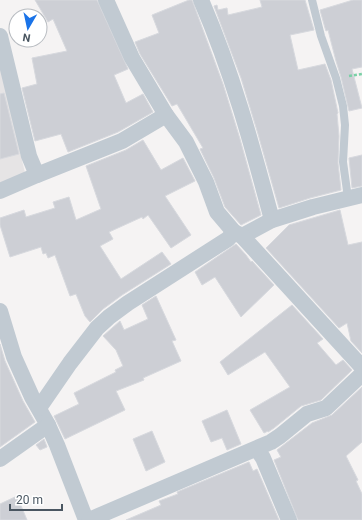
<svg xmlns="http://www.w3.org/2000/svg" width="362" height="520" font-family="Roboto,sans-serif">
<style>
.education{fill:#e6e4e5}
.building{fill:#cdcfd5;stroke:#d7d9de}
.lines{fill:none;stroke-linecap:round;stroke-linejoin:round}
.path{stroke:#7ad0a6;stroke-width:2.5;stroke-dasharray:3 2;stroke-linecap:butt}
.lane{stroke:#c1cad2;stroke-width:8}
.street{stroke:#c1cad2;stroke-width:16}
</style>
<rect width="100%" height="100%" fill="#f5f3f3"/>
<path class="education" d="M0 66 25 173 0 183Z"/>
<g class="building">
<path d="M35 0H97L128 69 114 75 126 103 143 94 153 112 118 132 68 152 61 134 35 141 22 88 37 84 32 58 67 51 53 19 48 22Z"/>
<path d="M189 0H192L223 84 240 139 261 215 241 225 225 207 214 178 200 149 203 148 177 104 172 106 140 54 135 42 159 33 152 15Z"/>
<path d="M260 0H305L314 30 290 35 298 70 325 64 331 80 338 113 337 114 339 136 338 163 341 190 310 198 279 208 258 134 241 78 214 6 217 5 218 10 227 8 228 15 262 7Z"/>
<path d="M353 0H362V67L352 69 362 108 349 111 341 77 336 61 328 30 326 31 325 28 320 10Z"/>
<path d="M4 93 19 154 0 159V94Z"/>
<path d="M143 140 161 170 183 158 195 181 165 196 191 235 171 248 148 215 143 219 142 217 109 232 113 239 100 246 121 279 162 252 171 264 122 295 103 309 90 322 85 316 76 294 70 296 55 255 48 258 46 253 43 254 41 247 10 257 0 225V218L24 210 26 217 55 208 53 202 69 197 76 220 101 209 86 166 126 150Z"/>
<path d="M362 155V186L352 188 349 158Z"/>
<path d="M340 210 348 245 362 242V353L351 341 347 323 339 328 266 248 289 225Z"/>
<path d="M236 244 246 255 251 262 252 261 274 285 241 317 215 277 202 285 195 272Z"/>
<path d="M156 296 176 340 172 341 181 361 143 378 144 380 116 391 125 410 65 439 54 416 79 404 74 393 116 372 115 370 123 366 116 350 103 336 120 321 124 330 148 319 142 305Z"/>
<path d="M292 305 323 339 317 343 336 365 343 360 352 370 321 400 301 406 274 428 268 432V431L264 433 250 410 290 387 265 352 228 375 220 362Z"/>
<path d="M0 344 5 361 23 401 35 422 0 447Z"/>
<path d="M362 387V442L346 456 358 480 356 481 362 494V520H298L274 460 281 457 277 450 312 423 332 415Z"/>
<path d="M227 410 241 444 227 450 222 438 211 442 202 421Z"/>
<path d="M152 431 165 462 146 471 133 439Z"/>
<path d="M44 439 47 447 40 450 36 445Z"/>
<path d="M249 462 253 471 257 469 279 520H126L161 505 159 501 178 494 177 492Z"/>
<path d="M17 496 27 520H0V504Z"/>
</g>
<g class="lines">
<path class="path" d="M349 76 362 74"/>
<path class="lane" d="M312 0 321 36 336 78 343 106 345 125 343 162 348 198"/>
<g class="street">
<path d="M106 0 132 58 166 115 186 142 206 182 217 212 234 232"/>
<path d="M201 0C232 71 252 145 272 220"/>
<path d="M0 36 29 156 37 175"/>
<path d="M0 191 37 175 122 141 166 115"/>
<path d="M242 236 272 220 313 207 362 195"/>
<path d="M0 311 14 357 32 397 48 425 0 459"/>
<path d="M39 408 70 363 97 328 109 317 128 303 228 239 234 232 242 236 362 367"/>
<path d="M48 425 57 445 86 520"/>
<path d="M257 449 263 458 289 520"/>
<path d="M89 520 271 442 280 436 307 414 326 408 362 374"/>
</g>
</g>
<g transform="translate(28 28) rotate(189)"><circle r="19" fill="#ffffff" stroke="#b7bbc0"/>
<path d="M0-3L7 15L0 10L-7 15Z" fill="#1a73e8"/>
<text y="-6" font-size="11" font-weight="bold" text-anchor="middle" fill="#4a5661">N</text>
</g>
<path d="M10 504v6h52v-6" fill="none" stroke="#4a5661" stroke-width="2"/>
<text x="16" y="504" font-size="12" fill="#4a5661" stroke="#ffffff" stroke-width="3" paint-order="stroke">20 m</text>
</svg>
